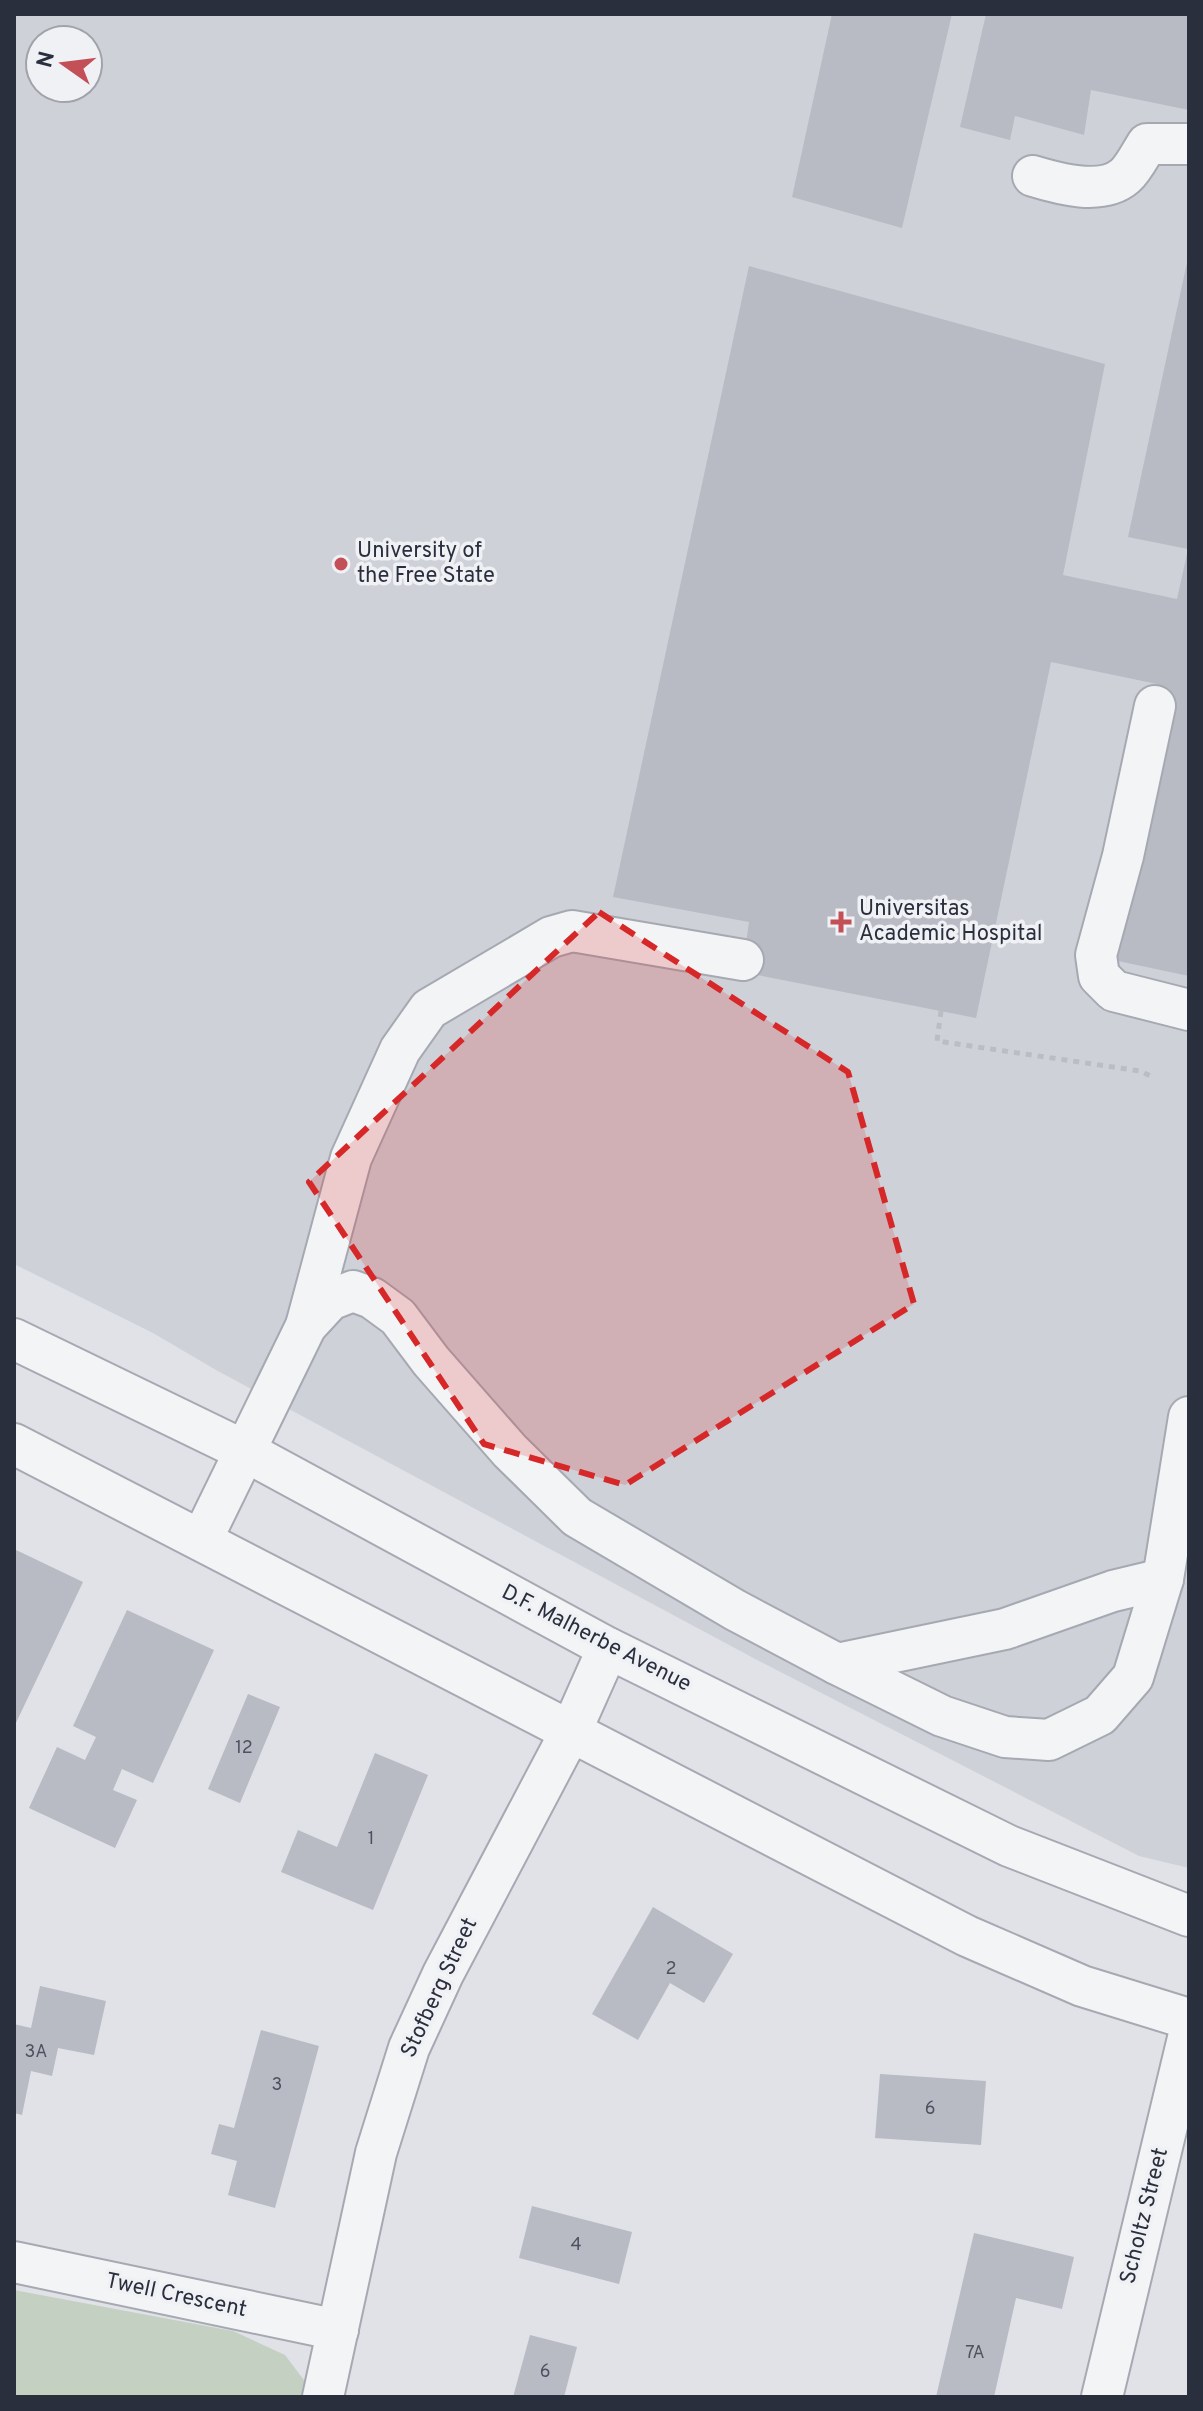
<svg xmlns="http://www.w3.org/2000/svg" width="1203" height="2411" font-family="Overpass,sans-serif">
<style>
.built{fill:#cfd1d9;fill-rule:evenodd}
.green{fill:#c4d1c2}
.building{fill:#b8bbc4}
.lines{fill:none;stroke-linecap:round;stroke-linejoin:round}
.minor-casing{stroke:#a6a9b2;stroke-width:44}
.path{stroke:#bbbdc2;stroke-width:5;stroke-dasharray:6 6;stroke-linecap:butt}
.minor{stroke:#f3f4f6;stroke-width:40}
.marked{fill:#d62828;fill-opacity:0.2;stroke:#d62828;stroke-width:6;stroke-dasharray:16 10;stroke-linejoin:round}
.poi-dot{fill:#c25056;stroke:#f0f1f5;stroke-width:3}
.labels{text-anchor:middle;dominant-baseline:central;stroke-width:7;stroke-linejoin:round;paint-order:stroke}
.number-label{font-size:18px;fill:#4e5260}
.poi-label{font-size:22px;fill:#2a2f3e;stroke:#f0f1f5;text-anchor:start}
.street-label{font-size:22px;fill:#2a2f3e;stroke:#f0f1f5}
</style>
<rect width="100%" height="100%" fill="#e0e2e8"/>
<path class="built" d="M14 14H1189V1868L1139 1856 759 1661 216 1370 153 1333 14 1264ZM40 40H88V88H40Z"/>
<path class="green" d="M14 2290 233 2331 285 2355 313 2392 312 2397H14Z"/>
<g class="building">
<path d="M832 14H952L902 228 792 197Z"/>
<path d="M986 14H1189V110L1091 90 1084 135 1015 116 1010 140 960 127Z"/>
<path d="M1189 253V976L1099 957 1157 684 1051 662 976 1018 742 972 749 922 613 897 749 266 1105 364 1063 575 1177 599 1188 549 1128 537Z"/>
<path d="M14 1549 83 1582 14 1727Z"/>
<path d="M127 1610 214 1650 153 1783 122 1769 113 1790 137 1800 115 1848 29 1808 57 1747 85 1760 96 1737 73 1726Z"/>
<path d="M248 1694 280 1707 240 1803 208 1789Z"/>
<path d="M375 1753 428 1775 373 1910 281 1872 298 1830 337 1847Z"/>
<path d="M653 1907 733 1954 704 2003 670 1983 638 2040 592 2014Z"/>
<path d="M40 1986 106 2001 94 2055 58 2048 52 2076 31 2071 22 2115 14 2113V2024L31 2028Z"/>
<path d="M261 2030 319 2046 275 2208 228 2195 237 2161 211 2154 219 2124 234 2128Z"/>
<path d="M880 2074 986 2081 981 2145 875 2138Z"/>
<path d="M532 2206 632 2232 619 2284 519 2258Z"/>
<path d="M974 2233 1074 2257 1062 2309 1016 2298 994 2397H936Z"/>
<path d="M530 2335 577 2347 564 2397H513Z"/>
</g>
<g class="lines">
<defs>
<g id="minor">
<path d="M1033 176C1059 184 1102 196 1125 176 1134 168 1141 153 1147 144H1189"/>
<path d="M1155 706 1123 856 1096 955 1099 976 1114 991 1189 1010"/>
<path d="M306 1326 351 1158 400 1050 429 1009 551 937 572 931 743 960"/>
<path d="M14 1339 245 1451 608 1648 1009 1846 1189 1916"/>
<path d="M14 1444 967 1936 1082 1986 1189 2019"/>
<path d="M202 1539 306 1326 330 1300 353 1291 372 1298 398 1317 431 1361 510 1451 577 1517 735 1610 837 1664 942 1716 1005 1737 1049 1740 1100 1715 1133 1677 1163 1579 1189 1417"/>
<path d="M837 1664 1005 1629 1113 1591 1163 1579"/>
<path d="M14 2262 338 2330"/>
<path d="M323 2397 376 2153 409 2048 443 1974 571 1731 608 1648"/>
<path d="M1102 2397 1189 2034"/>
</g>
</defs>
<use href="#minor" class="minor-casing"/>
<path class="path" d="M941 1011 937 1041 1140 1071 1155 1078"/>
<use href="#minor" class="minor"/>
</g>
<path class="marked" d="M599 912 848 1072 914 1304 625 1485 484 1444 309 1182Z"/>
<g class="poi-dot">
<circle cx="341" cy="564" r="8"/>
<path d="M837 910h8v8h8v8h-8v8h-8v-8h-8v-8h8z"/>
</g>
<g class="labels">
<g class="number-label">
<text x="244" y="1748">12</text>
<text x="371" y="1839">1</text>
<text x="671" y="1969">2</text>
<text x="36" y="2052">3A</text>
<text x="277" y="2085">3</text>
<text x="930" y="2109">6</text>
<text x="576" y="2245">4</text>
<text x="975" y="2353">7A</text>
<text x="545" y="2372">6</text>
</g>
<g class="poi-label">
<text x="357" y="551">University of<tspan x="357" dy="25">the Free State</tspan></text>
<text x="859" y="909">Universitas<tspan x="859" dy="25">Academic Hospital</tspan></text>
</g>
<g class="street-label">
<text transform="translate(596 1639) rotate(27)">D.F. Malherbe Avenue</text>
<text transform="translate(440 1988) rotate(-65)">Stofberg Street</text>
<text transform="translate(1145 2216) rotate(-76)">Scholtz Street</text>
<text transform="translate(176 2296) rotate(12)">Twell Crescent</text>
</g>
</g>
<rect width="1203" height="2411" fill="none" stroke="#2a2f3e" stroke-width="32"/>
<g transform="translate(64 64) rotate(284)"><circle r="38" fill="#f0f1f5" stroke="#a1a3ac" stroke-width="2"/>
<path d="M0-6L14 30L0 20L-14 30Z" fill="#c25056"/>
<text y="-12" font-size="22" font-weight="bold" text-anchor="middle" fill="#2a2f3e">N</text>
</g>
</svg>
